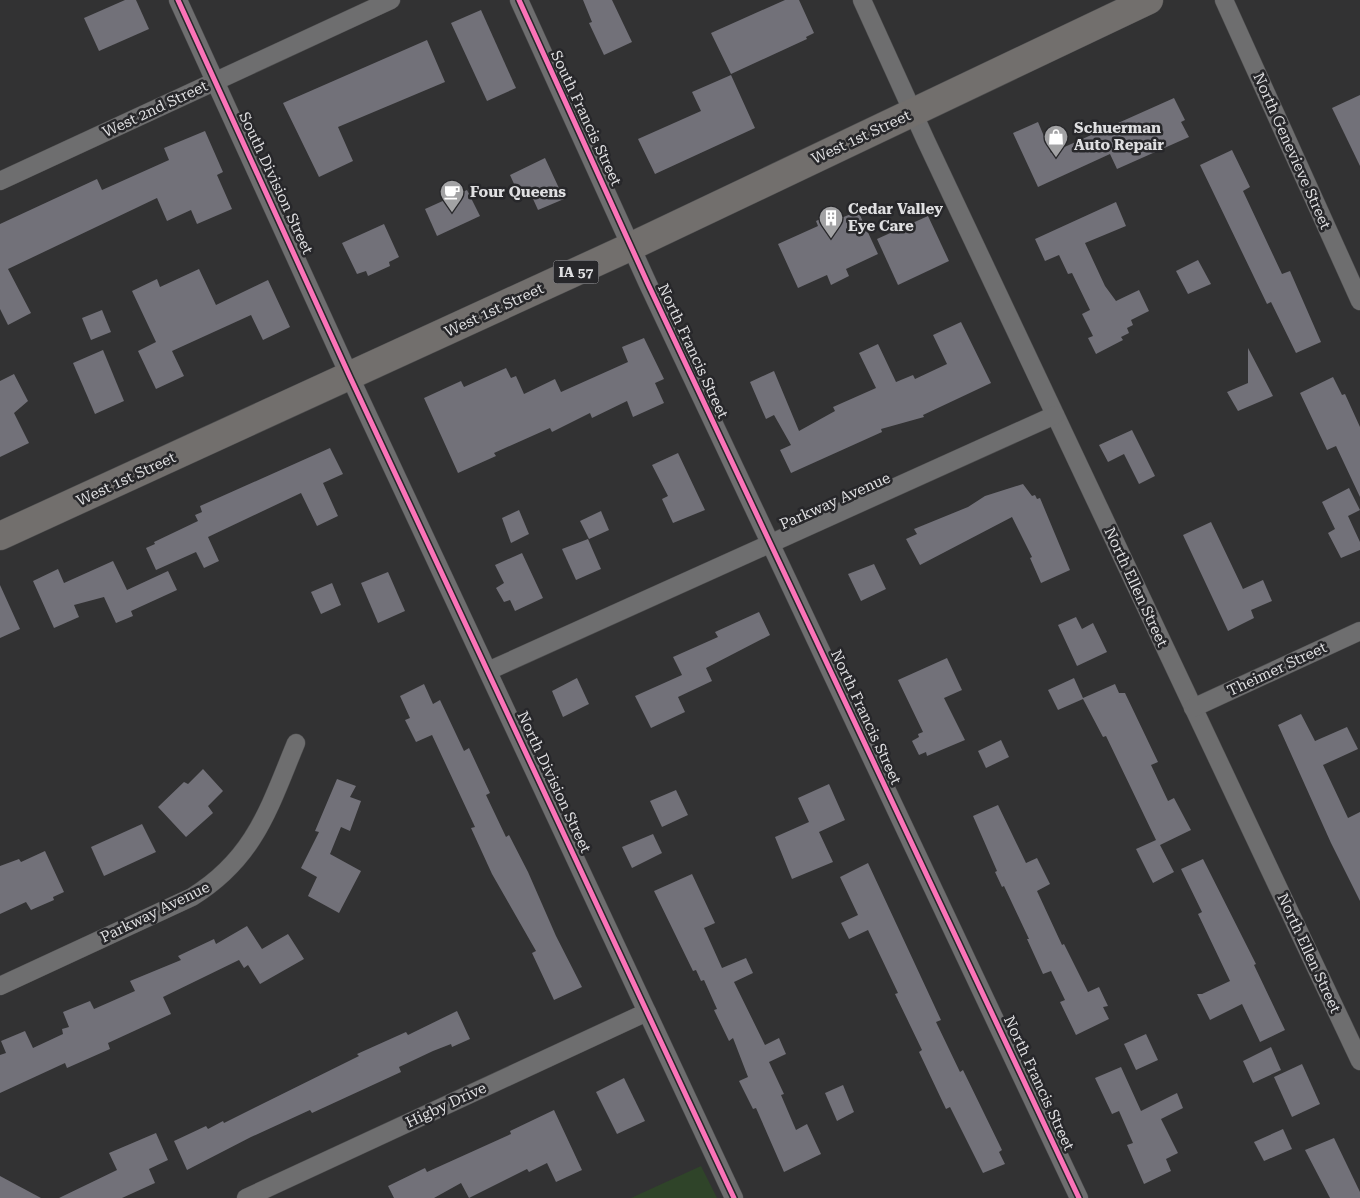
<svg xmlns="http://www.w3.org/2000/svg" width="1360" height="1198" font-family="'Roboto Serif',serif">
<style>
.green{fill:#2f4429}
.building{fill:#727179}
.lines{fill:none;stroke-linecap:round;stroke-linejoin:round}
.minor-casing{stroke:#4e4e4f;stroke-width:19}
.primary-casing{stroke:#4e4e4f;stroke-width:29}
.minor{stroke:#6e6e6f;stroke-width:18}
.primary{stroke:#726f6d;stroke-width:28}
.cycleway-casing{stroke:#27272a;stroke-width:8}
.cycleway{stroke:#fb73b8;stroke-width:5}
.labels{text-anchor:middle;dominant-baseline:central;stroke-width:5;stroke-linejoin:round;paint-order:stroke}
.shield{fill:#27272a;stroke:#a8a8aa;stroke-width:1}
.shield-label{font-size:14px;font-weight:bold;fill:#dfdfe1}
.street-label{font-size:15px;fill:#dfdfe1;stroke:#27272a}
.poi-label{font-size:15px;font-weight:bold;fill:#dfdfe1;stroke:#27272a;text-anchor:start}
</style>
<rect width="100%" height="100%" fill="#323233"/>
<path class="green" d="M701 1166 717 1198H631Z"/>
<g class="building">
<path d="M125 0H136L149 29 99 51 84 18Z"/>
<path d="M583 0H612L632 42 604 55 589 23 592 22Z"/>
<path d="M785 0H799L814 33 806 37 807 39 731 74 711 33Z"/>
<path d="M481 10 516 88 487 101 451 23Z"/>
<path d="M427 40 445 82 338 127 353 161 319 177 283 103Z"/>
<path d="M731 75 755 128 655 174 638 139 701 111 692 92Z"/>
<path d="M1360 95V166L1332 108Z"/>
<path d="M1174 98 1185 120 1181 122 1189 137 1117 169 1110 154 1038 187 1013 133 1038 122 1051 153Z"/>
<path d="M205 131 223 172 217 175 232 209 197 224 191 210 167 221 157 198 8 269 31 313 8 325 0 309V224L97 179 102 190 169 160 164 148Z"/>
<path d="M1232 150 1250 187 1243 191 1282 274 1290 271 1321 342 1296 353 1271 302 1267 304 1200 165Z"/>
<path d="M545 158 564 199 538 210 529 190 519 195 510 175Z"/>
<path d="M467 190 480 216 437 236 425 209Z"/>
<path d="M1116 202 1126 226 1085 243 1105 286 1116 301 1139 290 1149 311 1131 320 1133 325 1127 328 1129 333 1121 337 1123 340 1096 354 1088 338 1093 336 1082 314 1090 310 1072 273 1068 274 1059 255 1045 261 1035 239Z"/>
<path d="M858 211 878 254 846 269 849 276 831 285 827 275 798 288 778 244 818 226 816 221 831 214 834 221Z"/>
<path d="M928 216 949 261 898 285 877 239Z"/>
<path d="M384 224 399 257 389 262 390 266 368 276 366 271 357 274 342 243Z"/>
<path d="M1198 260 1211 284 1188 294 1176 271Z"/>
<path d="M199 269 216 305 268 280 290 327 263 340 251 315 172 351 184 376 156 389 138 351 156 342 132 291 157 279 160 287Z"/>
<path d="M102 310 111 332 91 340 82 318Z"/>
<path d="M961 322 991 383 923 415 924 417 881 429 882 432 791 473 780 450 791 445 774 415 766 419 750 382 774 371 799 431 835 411 833 407 876 388 859 353 878 344 896 382 913 375 915 379 947 364 933 335Z"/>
<path d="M644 338 664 379 655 383 664 403 633 417 627 401 592 418 590 413 552 432 550 428 494 453 496 456 458 473 424 398 461 381 464 387 506 368 511 378 516 376 524 394 555 379 561 392 628 362 622 347Z"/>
<path d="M1248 348 1273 396 1238 411 1227 392 1248 383Z"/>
<path d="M103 350 124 401 95 414 73 363Z"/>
<path d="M14 374 28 401 14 413 29 443 0 457V381Z"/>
<path d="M1333 377 1342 395 1345 394 1360 427V497L1336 446 1327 450 1300 393Z"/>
<path d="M1132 430 1155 476 1139 484 1124 454 1108 462 1099 445Z"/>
<path d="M330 448 343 474 323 483 338 516 317 526 301 493 208 537 219 561 204 568 196 552 156 570 146 548 155 544 154 542 198 521 195 515 202 512 200 506Z"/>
<path d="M678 453 705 510 673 523 662 499 668 496 652 465Z"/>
<path d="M1023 484 1032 496 1035 495 1037 499 1040 498 1070 570 1041 583 1030 558 1032 557 1012 517 920 565 906 539 917 534 914 529 968 507 985 496Z"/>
<path d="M1349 488 1360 510 1348 516 1360 542V550L1341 558 1328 533 1335 529 1322 502Z"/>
<path d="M519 510 529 534 511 543 502 518Z"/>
<path d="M601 511 609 530 589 539 580 521Z"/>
<path d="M1211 522 1243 589 1263 580 1272 601 1251 610 1254 618 1228 631 1183 535Z"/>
<path d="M588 539 601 569 576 580 562 549Z"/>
<path d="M522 553 543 598 515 611 510 600 504 602 496 588 504 583 495 565Z"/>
<path d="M113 561 127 590 168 571 177 590 131 611 133 616 116 623 104 597 74 605 79 617 54 628 33 581 58 569 64 583Z"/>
<path d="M874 564 886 589 861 601 848 574Z"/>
<path d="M388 572 405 611 378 623 361 583Z"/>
<path d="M332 583 341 605 321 614 311 592Z"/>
<path d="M0 585 20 629 0 638Z"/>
<path d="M759 612 770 635 706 668 712 681 678 697 685 712 651 728 635 696 682 675 673 657 718 637 715 632Z"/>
<path d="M1076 617 1082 629 1093 623 1107 652 1077 666 1058 625Z"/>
<path d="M947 658 962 690 944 698 965 740 927 756 926 752 919 755 912 741 919 737 918 734 923 732 898 680Z"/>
<path d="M577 678 589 704 563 717 552 691Z"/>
<path d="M1074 678 1083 698 1115 684 1119 693H1125L1158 762 1151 765 1168 801 1174 798 1191 830 1160 845 1174 872 1153 883 1136 849 1156 840 1106 736 1103 737 1083 699 1058 710 1048 690Z"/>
<path d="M424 684 433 704 440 700 464 751 469 748 490 793 486 795 506 837 509 835 528 872 556 936 582 987 554 1000 532 953 536 951 492 874 471 828 475 827 432 735 416 742 405 720 410 718 400 696Z"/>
<path d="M1301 714 1315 741 1347 727 1358 749 1323 765 1348 818 1360 812V901L1331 843 1278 725Z"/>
<path d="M1001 740 1009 757 986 768 978 751Z"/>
<path d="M203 769 223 791 208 806 213 813 186 837 158 807 184 782 188 784Z"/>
<path d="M337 779 356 786 350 797 361 801 350 831 341 827 330 854 361 871 339 913 308 896 317 877 301 868 319 832 315 831Z"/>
<path d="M829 784 845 820 819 832 833 862 792 879 775 837 809 822 798 798Z"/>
<path d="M676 790 688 815 662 827 650 801Z"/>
<path d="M998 805 1026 863 1037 858 1050 884 1037 891 1062 945 1064 944 1088 992 1099 987 1108 1006 1103 1007 1109 1019 1076 1035 1060 1002 1065 1000 1051 971 1043 974 1027 939H1029L1004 886 1002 887 995 872 997 871 973 816Z"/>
<path d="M142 824 156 852 104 876 91 847Z"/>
<path d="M653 834 662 853 632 868 622 847Z"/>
<path d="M45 851 64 892 53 897 54 900 31 910 26 902 0 914V866L19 859 21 862Z"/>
<path d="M1203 859 1256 964 1254 965 1285 1030 1260 1042 1242 1004 1210 1020 1197 994H1202L1230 981 1198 914 1202 912 1181 869Z"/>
<path d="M868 863 941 1020 936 1022 960 1072 963 1070 1002 1150 999 1152 1005 1164 983 1173 950 1107 946 1109 919 1052 922 1050 895 994 898 993 868 930 849 939 841 923 858 915 840 877Z"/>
<path d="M692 874 715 923 704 928 722 968 746 958 753 973 734 982 765 1045 779 1038 786 1054 769 1062 784 1094 781 1095 796 1130 807 1124 821 1154 784 1172 756 1108 753 1109 739 1081 748 1077 733 1038 729 1041 714 1010 717 1009 704 980 701 981 696 970 693 971 654 891Z"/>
<path d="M247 926 262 949 288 934 304 959 260 984 248 965 244 968 239 960 163 997 171 1014 108 1043 110 1049 67 1068 65 1063 0 1093V1055L6 1053 1 1041 25 1031 33 1048 63 1034 62 1029 69 1027 63 1012 90 1001 94 1009 135 991 130 981 181 960 178 956 214 939 216 944Z"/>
<path d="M457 1011 470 1039 452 1047 451 1044 433 1051 399 1067 401 1072 312 1113 310 1110 251 1137 187 1170 174 1141 206 1126 208 1129 223 1121 224 1123 359 1056 357 1054 406 1032 408 1035Z"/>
<path d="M1146 1034 1158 1060 1136 1070 1124 1044Z"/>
<path d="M1271 1047 1281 1070 1253 1083 1243 1061Z"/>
<path d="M1302 1064 1320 1104 1292 1117 1274 1077Z"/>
<path d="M1121 1067 1141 1111 1177 1093 1183 1108 1161 1119 1178 1153 1166 1159 1171 1171 1144 1184 1127 1145 1133 1143 1119 1111 1112 1114 1095 1078Z"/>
<path d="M624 1078 645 1121 617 1134 596 1092Z"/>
<path d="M843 1085 854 1112 837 1121 825 1093Z"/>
<path d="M554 1110 582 1170 556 1182 547 1163 529 1172 527 1169 469 1198 461 1183 434 1198H394L388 1186 425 1168 427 1172 511 1134 510 1131Z"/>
<path d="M1283 1129 1292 1149 1264 1161 1254 1142Z"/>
<path d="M156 1133 168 1160 149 1169 155 1183 122 1198H59L117 1170 109 1153Z"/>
<path d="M1334 1138 1360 1192V1198H1330L1305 1150Z"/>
<path d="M0 1176 41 1198H0Z"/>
</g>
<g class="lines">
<defs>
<g id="minor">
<path d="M178 0 350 377 734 1198"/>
<path d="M519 0 648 284 1079 1198"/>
<path d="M862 0 926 141 1360 1061"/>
<path d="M1224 0 1360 301"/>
<path d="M0 181 391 0"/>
<path d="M488 671 1055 415"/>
<path d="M1193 708 1360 631"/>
<path d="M0 986 192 897C255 858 269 808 296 743"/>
<path d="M246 1198 647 1012"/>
</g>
<path id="primary" d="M0 536 632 246 1149 0"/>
</defs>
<use href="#minor" class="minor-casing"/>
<use href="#primary" class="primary-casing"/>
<use href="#minor" class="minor"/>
<use href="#primary" class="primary"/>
<defs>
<g id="cycleway">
<path d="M178 0 350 377 734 1198"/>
<path d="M519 0 648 284 1079 1198"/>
</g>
</defs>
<use href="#cycleway" class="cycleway-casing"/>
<use href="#cycleway" class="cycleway"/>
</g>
<defs>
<symbol id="shop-pin" viewBox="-11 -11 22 30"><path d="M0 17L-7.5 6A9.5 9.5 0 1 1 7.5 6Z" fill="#a2a2a4" stroke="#27272a"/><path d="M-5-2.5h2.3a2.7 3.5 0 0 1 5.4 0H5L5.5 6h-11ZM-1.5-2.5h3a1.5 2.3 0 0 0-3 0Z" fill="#fff"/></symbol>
<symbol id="cafe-pin" viewBox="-11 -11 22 30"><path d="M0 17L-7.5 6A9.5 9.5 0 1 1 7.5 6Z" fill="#a2a2a4" stroke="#27272a"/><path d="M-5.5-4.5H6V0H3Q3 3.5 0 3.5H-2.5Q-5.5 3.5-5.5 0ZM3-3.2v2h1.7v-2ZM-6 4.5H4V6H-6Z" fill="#fff"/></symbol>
<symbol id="building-pin" viewBox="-11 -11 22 30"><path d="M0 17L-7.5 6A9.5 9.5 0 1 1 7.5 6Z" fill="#a2a2a4" stroke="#27272a"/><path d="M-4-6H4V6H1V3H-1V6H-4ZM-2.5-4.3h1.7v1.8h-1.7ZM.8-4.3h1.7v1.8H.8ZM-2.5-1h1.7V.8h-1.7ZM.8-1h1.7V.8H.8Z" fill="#fff"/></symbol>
</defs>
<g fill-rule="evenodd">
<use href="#shop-pin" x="1042" y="123" width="28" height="38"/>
<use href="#cafe-pin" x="438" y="178" width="28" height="38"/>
<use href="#building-pin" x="817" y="204" width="28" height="38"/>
</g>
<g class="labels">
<rect class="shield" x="553.5" y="260.5" width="45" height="23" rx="4"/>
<g class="shield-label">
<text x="576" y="272">IA 57</text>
</g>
<g class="street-label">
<text transform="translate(155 109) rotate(-25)">West 2nd Street</text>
<text transform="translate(586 118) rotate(65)">South Francis Street</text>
<text transform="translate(861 137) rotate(-25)">West 1st Street</text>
<text transform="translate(1292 151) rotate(66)">North Genevieve Street</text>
<text transform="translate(276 183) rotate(65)">South Division Street</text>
<text transform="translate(494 310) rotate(-25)">West 1st Street</text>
<text transform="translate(693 351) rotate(65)">North Francis Street</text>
<text transform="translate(126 479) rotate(-25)">West 1st Street</text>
<text transform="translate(835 501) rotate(-24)">Parkway Avenue</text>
<text transform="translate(1136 587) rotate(65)">North Ellen Street</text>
<text transform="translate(1277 669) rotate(-25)">Theimer Street</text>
<text transform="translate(866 717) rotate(65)">North Francis Street</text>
<text transform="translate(554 782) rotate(65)">North Division Street</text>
<text transform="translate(155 912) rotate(-26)">Parkway Avenue</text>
<text transform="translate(1309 953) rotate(65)">North Ellen Street</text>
<text transform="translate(1039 1083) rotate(65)">North Francis Street</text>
<text transform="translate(446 1105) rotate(-25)">Higby Drive</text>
</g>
<g class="poi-label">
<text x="1074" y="128">Schuerman<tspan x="1074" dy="17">Auto Repair</tspan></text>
<text x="470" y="192">Four Queens</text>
<text x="848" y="209">Cedar Valley<tspan x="848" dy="17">Eye Care</tspan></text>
</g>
</g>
</svg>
